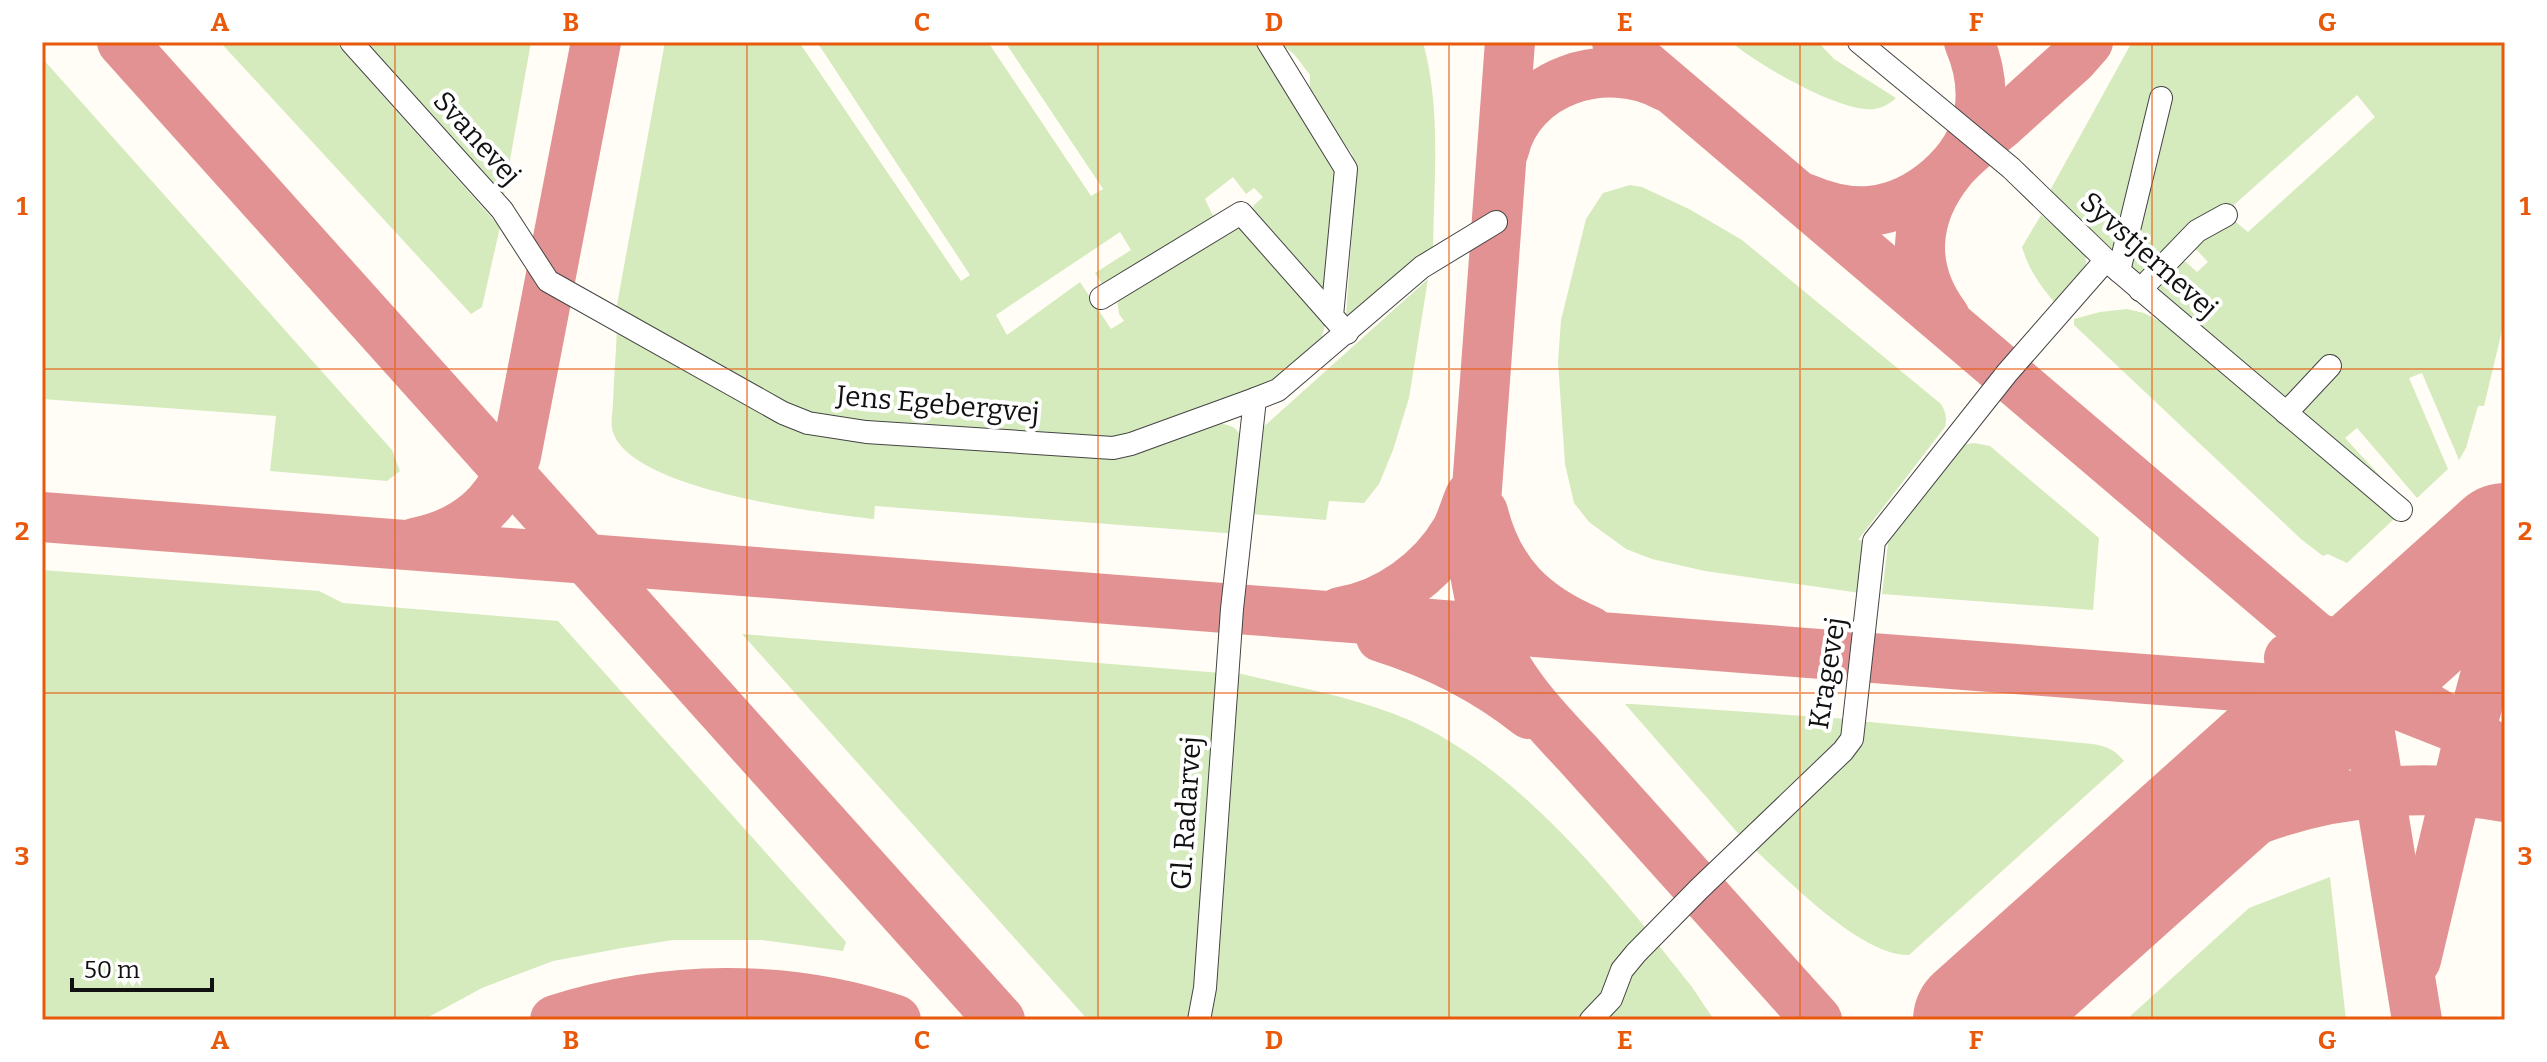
<svg xmlns="http://www.w3.org/2000/svg" width="2547" height="1062" font-family="Bitter,serif">
<style>
.green{fill:#d5ebbd}
.lines{fill:none;stroke-linecap:round;stroke-linejoin:round}
.taxiway{stroke:#e29292;stroke-width:50}
.runway{stroke:#e29292;stroke-width:126}
.minor-casing{stroke:#444;stroke-width:24}
.minor{stroke:#fff;stroke-width:22}
.grid{fill:none;stroke:#e8590c;stroke-width:2;stroke-opacity:0.55}
.labels{text-anchor:middle;dominant-baseline:central;stroke-width:8;stroke-linejoin:round;paint-order:stroke}
.street-label{font-size:28px;fill:#111;stroke:#fff}
.neatline{fill:none;stroke:#e8590c;stroke-width:3}
.grid-label{font-size:26px;text-anchor:middle;font-weight:bold;fill:#e8590c}
</style>
<rect width="100%" height="100%" fill="#fffdf5"/>
<g class="green">
<path d="M220 42H335L500 227 482 307 471 314Z"/>
<path d="M359 42H531L503 199Z"/>
<path d="M665 42H799L961 281 970 275 817 42H988L1091 196 1103 189 1005 42H1257L1333 159 1338 177 1329 306 1255 218 1253 206 1263 197 1254 188 1246 194 1233 177 1205 199 1214 218 1111 284H1102L1095 273 1131 250 1120 232 996 315 1007 335 1080 282 1111 329 1124 321 1119 314 1117 299 1237 225 1327 319 1319 346 1304 360 1261 388 1112 440 849 423 804 414 616 310Z"/>
<path d="M1278 42H1423L1424 46C1441 111 1434 181 1433 248L1355 318 1346 316 1356 173 1352 154 1310 96V75L1294 54Z"/>
<path d="M1731 42H1818L1834 59 1896 98C1890 104 1882 108 1874 109 1840 113 1757 64 1731 42Z"/>
<path d="M2132 42H2505V318L2484 406H2478L2466 448 2459 460 2422 373 2409 378 2448 469 2417 498 2357 428 2345 438 2407 505 2298 414 2291 395 2277 397 2159 298V280L2178 261 2186 262 2197 272 2208 262 2192 245 2231 218 2248 232 2375 117 2357 95 2235 204 2202 222 2149 273 2138 275 2114 259 2048 194Z"/>
<path d="M42 58 392 450 400 471 387 481 270 471 276 416 42 399Z"/>
<path d="M1630 185 1642 187 1689 209 1742 240 1941 404C1946 412 1947 418 1945 427L1858 540 1866 541 1860 593 1705 571 1652 559 1626 549 1589 522 1574 503 1565 464 1558 362 1561 320 1586 219 1603 193Z"/>
<path d="M2041 215 2085 252 2086 263 2083 278 2056 304C2040 286 2029 270 2022 247Z"/>
<path d="M1428 279 1409 398 1393 450 1379 484 1364 503 1329 501 1326 520 1251 514 1259 431Z"/>
<path d="M2127 309 2144 313 2163 323 2394 519 2347 563 2328 554 2323 556 2302 540 2074 325V319L2100 312Z"/>
<path d="M617 328 771 417 1101 453 1215 423C1223 424 1233 424 1238 432 1251 447 1239 513 1238 534L875 506 874 519C820 513 631 490 613 432 610 424 613 411 613 402 614 377 616 353 617 328Z"/>
<path d="M1974 443 1990 446 2099 538 2093 610 1882 594 1888 543 1963 445Z"/>
<path d="M42 570 319 591 343 603 558 621 846 942 843 951 762 940H673L622 948 553 961 482 988 423 1020H42Z"/>
<path d="M742 634 1221 673 1193 1020H1088Z"/>
<path d="M1233 672C1291 686 1353 696 1409 720 1504 762 1584 853 1649 932L1612 978 1583 1020H1206Z"/>
<path d="M1625 704H1632L1848 719 1846 734 1743 839Z"/>
<path d="M1860 721 2092 744C2107 746 2115 750 2124 761L1909 955C1861 956 1787 879 1752 847Z"/>
<path d="M2330 877 2346 1020H2126L2249 908Z"/>
<path d="M1656 942 1692 987 1714 1020H1600L1624 982Z"/>
</g>
<g class="lines">
<g class="taxiway">
<path d="M122 42 1000 1020"/>
<path d="M1510 42 1472 556C1476 580 1480 606 1488 629 1507 679 1542 716 1578 754L1817 1020"/>
<path d="M1617 42 2317 638 2346 660 2505 753"/>
<path d="M1504 150C1520 81 1606 54 1665 86"/>
<path d="M1804 198C1825 207 1847 213 1870 211 1919 206 1970 164 1979 114 1983 90 1979 65 1969 42"/>
<path d="M1945 317C1909 269 1913 216 1950 170 1964 153 1983 139 2000 125 2024 103 2049 81 2073 59L2088 42"/>
<path d="M1483 512C1498 573 1533 607 1590 631"/>
<path d="M42 517 2340 694 2399 705 2470 733"/>
<path d="M414 543C466 533 499 505 516 456L596 42"/>
<path d="M2501 549 2505 545"/>
<path d="M1340 612C1387 605 1432 572 1456 531 1462 520 1465 507 1470 496"/>
<path d="M1381 637C1435 654 1485 679 1529 714"/>
<path d="M2317 638C2355 650 2374 645 2410 631"/>
<path d="M2348 672 2354 681 2370 733 2417 1020"/>
<path d="M2258 767C2281 735 2295 698 2289 658"/>
<path d="M2110 900C2160 870 2210 835 2267 816 2342 790 2427 784 2505 797"/>
<path d="M2416 960 2470 733 2505 601"/>
<path d="M555 1020C664 985 786 983 896 1020"/>
<path d="M1973 1020 1981 1015"/>
</g>
<path class="runway" d="M1976 1020 2505 546"/>
<defs>
<g id="minor">
<path d="M351 42 502 210 548 281 783 413 808 423 866 432 1113 448 1131 444 1255 399"/>
<path d="M1268 42 1346 169 1332 316 1347 333"/>
<path d="M1859 42 2011 168 2106 260 2401 510"/>
<path d="M2119 271 2161 98"/>
<path d="M2140 290 2197 231 2226 215"/>
<path d="M1101 298 1241 213 1332 316"/>
<path d="M2286 413 2330 366"/>
<path d="M1199 1020 1205 988 1232 609 1255 399 1278 390 1422 267 1496 222"/>
<path d="M1591 1020 1611 999 1622 970 1636 953 1699 889 1843 751 1852 739 1874 541 2007 373 2106 260"/>
</g>
</defs>
<use href="#minor" class="minor-casing"/>
<use href="#minor" class="minor"/>
</g>
<path class="grid" d="M395 42V1020M747 42V1020M1098 42V1020M1449 42V1020M1800 42V1020M2152 42V1020M42 369H2505M42 693H2505"/>
<g class="labels">
<g class="street-label">
<text transform="translate(477 138) rotate(48)">Svanevej</text>
<text transform="translate(2149 255) rotate(42)">Syvstjernevej</text>
<text transform="translate(938 404) rotate(5)">Jens Egebergvej</text>
<text transform="translate(1827 673) rotate(-81)">Kragevej</text>
<text transform="translate(1186 813) rotate(-86)">Gl. Radarvej</text>
</g>
</g>
<rect width="2547" height="1062" fill="none" stroke="#ffffff" stroke-width="88"/>
<path d="M72 978v12h140v-12" fill="none" stroke="#111111" stroke-width="4"/>
<text x="84" y="978" font-size="24" fill="#111111" stroke="#ffffff" stroke-width="6" paint-order="stroke">50 m</text>
<rect x="44" y="44" width="2459" height="974" class="neatline"/>
<g class="grid-label">
<text x="220" y="31">A</text>
<text x="571" y="31">B</text>
<text x="922" y="31">C</text>
<text x="1274" y="31">D</text>
<text x="1625" y="31">E</text>
<text x="1976" y="31">F</text>
<text x="2327" y="31">G</text>
<text x="22" y="215">1</text>
<text x="2525" y="215">1</text>
<text x="22" y="540">2</text>
<text x="2525" y="540">2</text>
<text x="22" y="865">3</text>
<text x="2525" y="865">3</text>
<text x="220" y="1049">A</text>
<text x="571" y="1049">B</text>
<text x="922" y="1049">C</text>
<text x="1274" y="1049">D</text>
<text x="1625" y="1049">E</text>
<text x="1976" y="1049">F</text>
<text x="2327" y="1049">G</text>
</g>
</svg>
